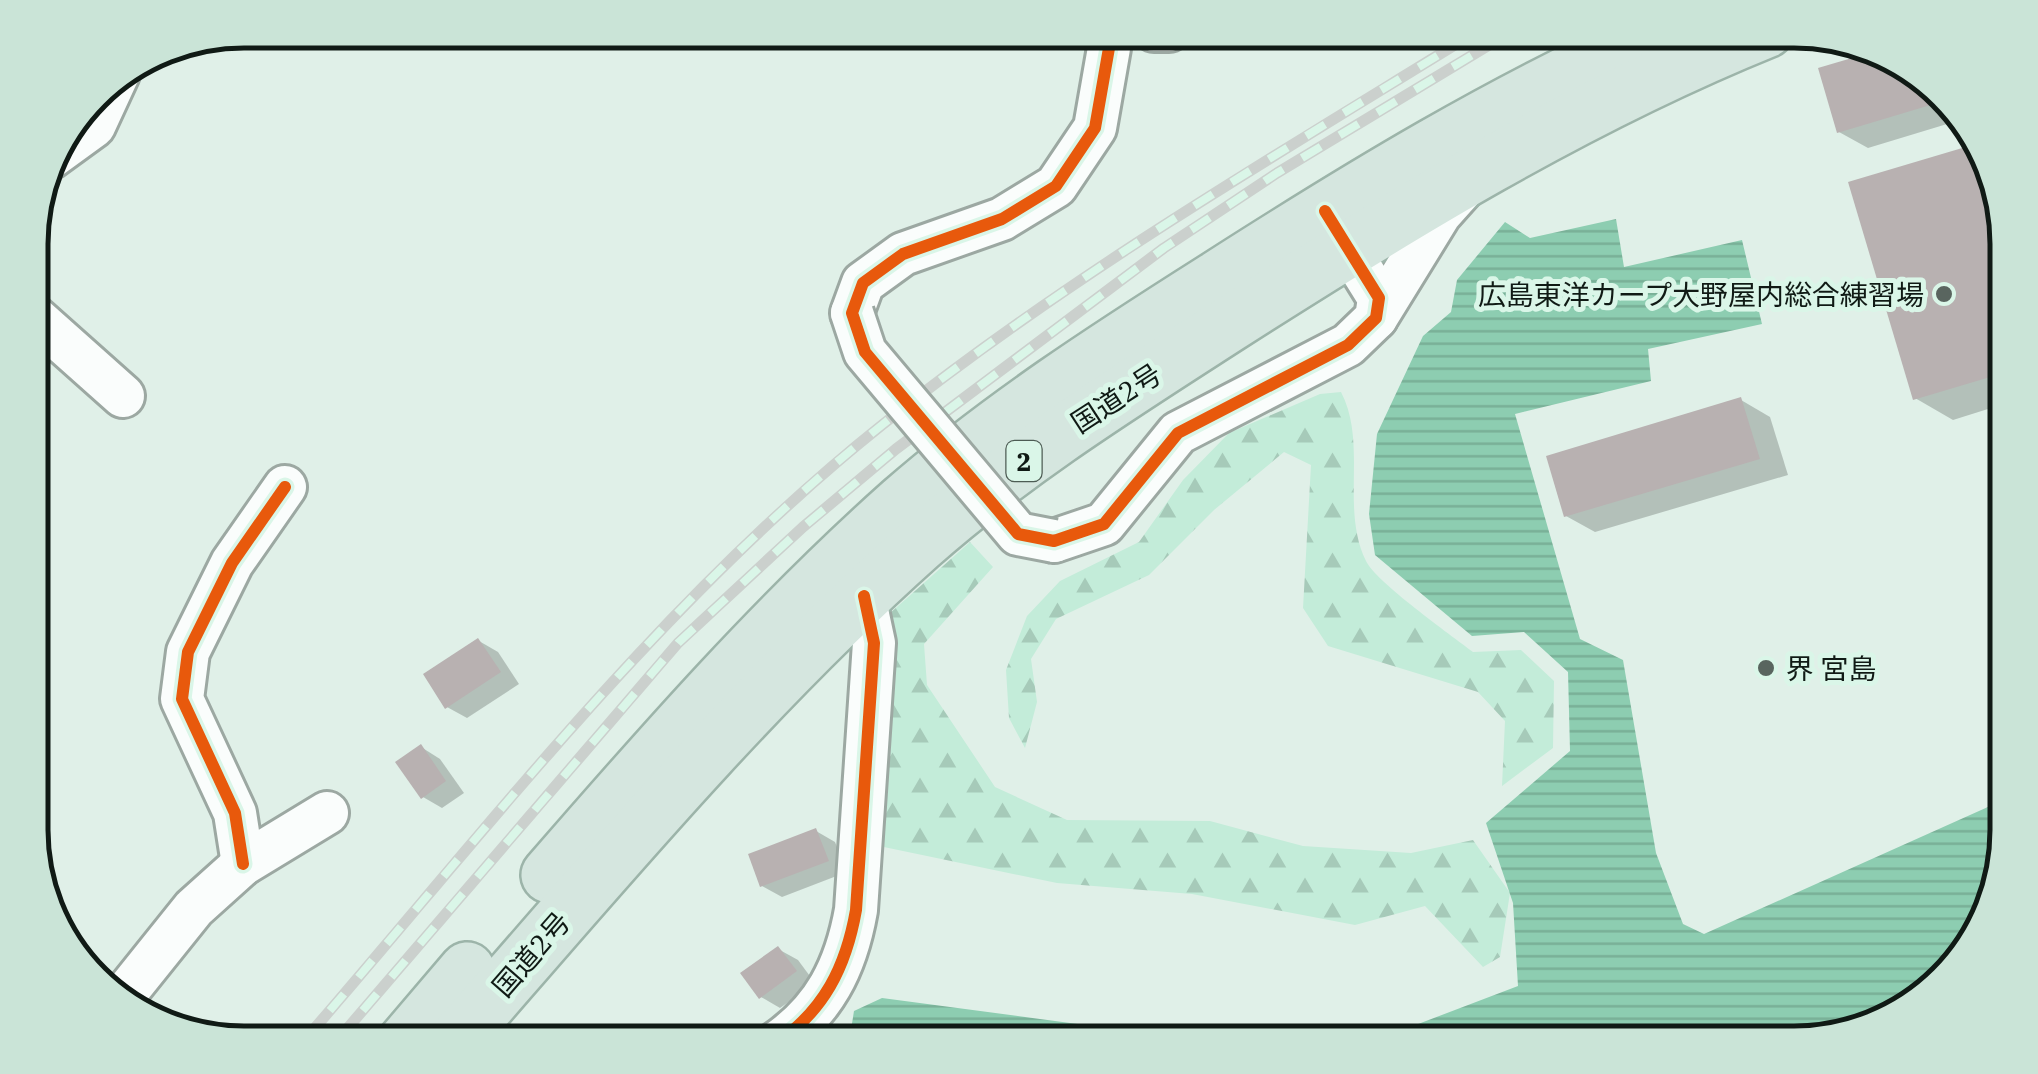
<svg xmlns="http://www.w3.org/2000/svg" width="2038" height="1074" font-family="'IBM Plex Serif','Noto Sans JP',serif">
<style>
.forest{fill:url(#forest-firs)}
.water{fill:url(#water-rules)}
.shadow{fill:#0003}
.building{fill:#b8b1b1}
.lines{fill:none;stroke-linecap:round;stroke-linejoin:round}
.minor-casing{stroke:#9ca8a2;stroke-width:48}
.highway-casing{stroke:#9cb4a9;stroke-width:60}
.minor{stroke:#fafdfc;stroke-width:42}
.highway{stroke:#d5e6df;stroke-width:55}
.rail-casing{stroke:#cbd0cd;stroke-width:11}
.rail{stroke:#daf6e8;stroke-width:8;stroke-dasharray:22;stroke-linecap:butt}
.minor-bridge-casing{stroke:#9ca8a2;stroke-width:48;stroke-linecap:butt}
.minor-bridge{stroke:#fafdfc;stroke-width:42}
.cycleway-casing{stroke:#daf6e8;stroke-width:19}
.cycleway{stroke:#e8590c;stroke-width:12}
.poi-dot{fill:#59655f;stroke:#daf6e8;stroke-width:4}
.labels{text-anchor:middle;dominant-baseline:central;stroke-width:10;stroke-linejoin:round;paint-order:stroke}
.shield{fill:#daf6e8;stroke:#4d5c54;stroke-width:2.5}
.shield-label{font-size:25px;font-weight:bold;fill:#101a15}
.poi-label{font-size:28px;fill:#101a15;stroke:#daf6e8;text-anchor:end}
.street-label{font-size:28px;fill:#101a15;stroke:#daf6e8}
.rim{fill:none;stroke:#101a15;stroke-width:5}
</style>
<defs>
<pattern id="forest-firs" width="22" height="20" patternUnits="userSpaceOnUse" patternTransform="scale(2.5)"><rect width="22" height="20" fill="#c3ecd9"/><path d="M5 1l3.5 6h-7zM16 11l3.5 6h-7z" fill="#a6cab9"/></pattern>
<pattern id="water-rules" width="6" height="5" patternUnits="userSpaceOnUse" patternTransform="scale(2.5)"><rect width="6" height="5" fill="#8dcdb1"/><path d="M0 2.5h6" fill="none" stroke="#79af97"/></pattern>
</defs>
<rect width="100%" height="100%" fill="#e0f0e8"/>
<g class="forest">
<path d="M1341 392C1368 444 1340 508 1366 561 1376 582 1451 635 1473 652L1521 650 1554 681 1553 748 1502 786 1505 721 1478 692 1328 646 1303 608 1311 465 1284 452 1214 510 1149 575 1056 619 1031 659 1037 702 1025 748 1009 718 1006 670 1027 616 1060 581 1139 542 1183 480 1229 433 1320 394Z"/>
<path d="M970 542 993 567 924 644 927 685 995 787 1067 820 1210 821 1303 846 1411 853 1473 840 1510 893 1500 957 1483 967 1425 906 1355 925 1192 894 1057 883 879 846 889 614Z"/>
</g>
<g class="water">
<path d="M1616 219 1624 267 1742 240 1762 324 1648 349 1651 381 1515 414 1580 639 1623 660 1656 853 1683 924 1704 934 2008 798V831L1986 926 1913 1008 1808 1044H1336L1405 1029 1518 986 1513 903 1486 823 1570 751 1568 672 1524 632 1472 636 1375 555 1369 514 1377 434 1423 336 1451 312 1457 280 1505 222 1530 238Z"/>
<path d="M882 998 1228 1044H872L850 1036 854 1011Z"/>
</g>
<g class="shadow">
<path d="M1890 52 1972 124 1974 131 1957 121 1868 148 1839 132Z"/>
<path d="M1980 146 2006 216 2007 403 1953 420 1915 398Z"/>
<path d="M1741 400 1770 417 1788 475 1595 532 1566 516Z"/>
<path d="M479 641 498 652 519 684 467 718 447 707Z"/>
<path d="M421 747 440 759 464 793 442 808 423 797Z"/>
<path d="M816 831 835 842 847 872 782 897 762 886Z"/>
<path d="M778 949 798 960 815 983 780 1008 761 997Z"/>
</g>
<g class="building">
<path d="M1879 50 1890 52 1929 87 1934 104 1837 133 1818 68Z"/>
<path d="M1979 143 2006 216 2007 372 1913 400 1848 182Z"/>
<path d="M1741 397 1760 459 1564 517 1546 456Z"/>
<path d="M478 638 501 672 445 709 423 674Z"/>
<path d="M421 744 446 781 421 799 395 762Z"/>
<path d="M816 828 829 861 760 887 748 854Z"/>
<path d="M778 946 797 971 759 999 740 973Z"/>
</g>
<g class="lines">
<defs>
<g id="minor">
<path d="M1154 30H1169"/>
<path d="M50 158 94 126 118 74"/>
<path d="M852 313 863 283 903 254 1002 219 1056 186 1095 128 1109 48 1104 30"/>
<path d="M31 314 123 396"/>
<path d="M1376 318 1440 214 1465 186"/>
<path d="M1054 541 1104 524 1178 433 1348 345 1376 318 1379 298 1333 224"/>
<path d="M243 864 235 813 182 699 188 652 232 563 285 487"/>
<path d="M121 999 194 908 243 864 327 813"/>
<path d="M775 1044C824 1011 846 967 856 910L874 643 864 596"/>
</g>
<g id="highway">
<path d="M549 875C660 747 775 616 902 503 999 418 1106 349 1215 280 1357 189 1506 98 1662 30"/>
<path d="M404 1044 467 970"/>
<path d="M453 1044C602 873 750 696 919 545 1014 461 1121 394 1228 325 1400 215 1576 107 1766 30"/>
</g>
</defs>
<use href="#minor" class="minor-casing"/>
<use href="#highway" class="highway-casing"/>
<use href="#minor" class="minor"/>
<use href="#highway" class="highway"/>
<defs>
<g id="rail">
<path d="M301 1044C486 831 660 602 882 425 1070 275 1275 156 1479 30"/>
<path d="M334 1044 678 643 803 527 896 449 1164 248 1277 173 1514 30"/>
</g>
</defs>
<use href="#rail" class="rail-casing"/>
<use href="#rail" class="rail"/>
<defs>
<path id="minor-bridge" d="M852 313 865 352 1018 534 1054 541"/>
</defs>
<use href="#minor-bridge" class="minor-bridge-casing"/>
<use href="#minor-bridge" class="minor-bridge"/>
<defs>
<g id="cycleway">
<path d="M1104 30 1109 48 1095 128 1056 186 1002 219 903 254 863 283 852 313 865 352 1018 534 1054 541 1104 524 1178 433 1348 345 1376 318 1379 298 1325 211"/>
<path d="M243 864 235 813 182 699 188 652 232 563 285 487"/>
<path d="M775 1044C824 1011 846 967 856 910L874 643 864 596"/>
</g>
</defs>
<use href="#cycleway" class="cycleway-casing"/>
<use href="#cycleway" class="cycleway"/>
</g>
<g class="poi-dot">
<circle cx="1944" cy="294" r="10"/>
<circle cx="1766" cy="668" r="10"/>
</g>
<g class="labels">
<rect class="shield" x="1006.5" y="441" width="35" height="40" rx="8"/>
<g class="shield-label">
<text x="1024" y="461">2</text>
</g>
<g class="poi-label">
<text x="1924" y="294">広島東洋カープ大野屋内総合練習場</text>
<text x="1786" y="668" text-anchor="start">界 宮島</text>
</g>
<g class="street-label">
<text transform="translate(1116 398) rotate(-33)">国道2号</text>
<text transform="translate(531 954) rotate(-49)">国道2号</text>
</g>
</g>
<path d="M0 0H2038V1074H0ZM244 48H1794A196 196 0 0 1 1990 244V830A196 196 0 0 1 1794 1026H244A196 196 0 0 1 48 830V244A196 196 0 0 1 244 48Z" fill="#cae4d7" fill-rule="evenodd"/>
<path class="rim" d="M244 48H1794A196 196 0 0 1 1990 244V830A196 196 0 0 1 1794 1026H244A196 196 0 0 1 48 830V244A196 196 0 0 1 244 48Z"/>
</svg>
